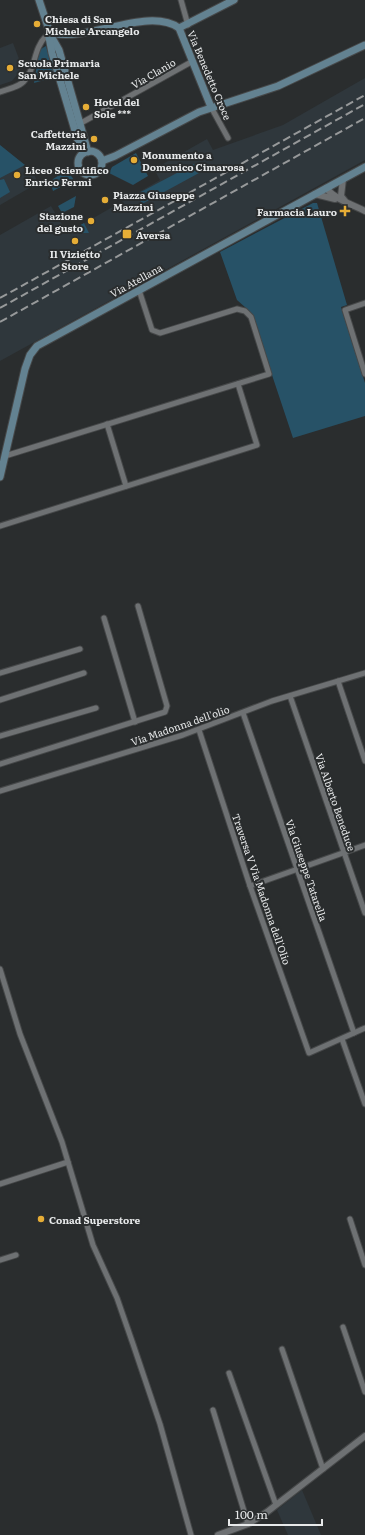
<svg xmlns="http://www.w3.org/2000/svg" width="365" height="1535" font-family="Literata,serif">
<style>
.built{fill:#2f373c}
.green{fill:#275267}
.lines{fill:none;stroke-linecap:round;stroke-linejoin:round}
.minor-casing{stroke:#464849;stroke-width:7}
.tertiary-casing{stroke:#464849;stroke-width:8}
.secondary-casing{stroke:#464849;stroke-width:9}
.minor{stroke:#6e7173;stroke-width:5}
.tertiary{stroke:#6e7173;stroke-width:6}
.secondary{stroke:#638291;stroke-width:7}
.rail{stroke:#97999a;stroke-width:2;stroke-dasharray:8 4;stroke-linecap:butt}
.poi-dot{fill:#e6ad36;stroke:#2a2d2e;stroke-width:1.5}
.labels{text-anchor:middle;dominant-baseline:central;stroke-width:4;stroke-linejoin:round;paint-order:stroke}
.poi-label{font-size:10px;font-weight:bold;fill:#e7e9ea;stroke:#2a2d2e;text-anchor:start}
.street-label{font-size:10px;fill:#e7e9ea;stroke:#2a2d2e}
</style>
<rect width="100%" height="100%" fill="#2a2d2e"/>
<g class="built">
<path d="M13 43 21 64 20 71 12 81 0 85V48Z"/>
<path d="M365 78V160L0 361V235L51 206 67 233 160 180 154 169 207 139 213 150 283 125Z"/>
<path d="M0 145 33 172 38 183 0 205Z"/>
<path d="M302 1490 321 1535H288L277 1510Z"/>
</g>
<g class="green">
<path d="M46 46 55 77 34 83 39 52 41 49Z"/>
<path d="M0 145 25 165 0 178Z"/>
<path d="M136 153 148 176 133 185 109 173 112 167Z"/>
<path d="M194 164 199 173 142 204 137 194Z"/>
<path d="M67 170 74 180 53 191 50 181Z"/>
<path d="M4 179 10 192 0 198V180Z"/>
<path d="M76 196 74 207 62 213 58 206Z"/>
<path d="M313 203H317L347 305 341 307 365 383V416L293 438 253 318 246 308 237 300 220 252Z"/>
<path d="M84 223 89 233H79L77 227Z"/>
</g>
<g class="lines">
<defs>
<g id="minor">
<path d="M181 0 188 25"/>
<path d="M0 92C8 89 20 87 25 80 36 68 33 49 46 36"/>
<path d="M211 107 228 138"/>
<path d="M81 123 193 61"/>
<path d="M365 303 345 310 365 374"/>
<path d="M107 424 126 486"/>
<path d="M5 456 269 374 251 317 245 311 237 309 160 333 152 330 139 290"/>
<path d="M0 526 257 445 238 384"/>
<path d="M104 618 135 722"/>
<path d="M0 673 80 649"/>
<path d="M338 681 365 761"/>
<path d="M290 696 365 913"/>
<path d="M0 700 84 673"/>
<path d="M243 713 354 1033"/>
<path d="M199 730 250 886 309 1053 365 1028"/>
<path d="M0 736 96 708"/>
<path d="M0 764 165 712 167 706 138 606"/>
<path d="M0 791 183 735 272 701 365 673"/>
<path d="M250 886 365 845"/>
<path d="M0 969 20 1034 62 1142 93 1245 117 1298 133 1344 160 1424 191 1535"/>
<path d="M342 1039 365 1104"/>
<path d="M0 1184 68 1162"/>
<path d="M350 1219 365 1265"/>
<path d="M0 1260 16 1255"/>
<path d="M343 1327 365 1392"/>
<path d="M282 1349 323 1469"/>
<path d="M229 1373 276 1505"/>
<path d="M213 1410 248 1524"/>
</g>
<g id="tertiary">
<path d="M343 179 341 196 345 201"/>
<path d="M326 188C336 200 351 204 365 211"/>
<path d="M315 194 335 199"/>
<path d="M218 1535 248 1524 267 1512 365 1436"/>
</g>
<g id="secondary">
<path d="M39 0 49 30"/>
<path d="M179 28 234 0"/>
<path d="M53 33C88 42 149 6 179 28L211 107"/>
<path d="M51 36 59 50 88 152"/>
<path d="M49 37 52 53 79 144 84 153"/>
<circle cx="90" cy="163" r="12"/>
<path d="M102 161 115 156 199 112 278 86 365 45"/>
<path d="M0 477 25 369 30 355 37 346 365 167"/>
</g>
</defs>
<use href="#minor" class="minor-casing"/>
<use href="#tertiary" class="tertiary-casing"/>
<use href="#secondary" class="secondary-casing"/>
<use href="#minor" class="minor"/>
<use href="#tertiary" class="tertiary"/>
<use href="#secondary" class="secondary"/>
<g class="rail">
<path d="M0 298 365 95"/>
<path d="M0 308 365 104"/>
<path d="M0 322 365 118"/>
</g>
</g>
<g class="poi-dot">
<circle cx="37" cy="24" r="4"/>
<circle cx="10" cy="68" r="4"/>
<circle cx="86" cy="107" r="4"/>
<circle cx="94" cy="139" r="4"/>
<circle cx="134" cy="160" r="4"/>
<circle cx="17" cy="175" r="4"/>
<circle cx="105" cy="200" r="4"/>
<path d="M343 205h4v4h4v4h-4v4h-4v-4h-4v-4h4z"/>
<circle cx="91" cy="221" r="4"/>
<rect x="122" y="229" width="10" height="10" rx="2"/>
<circle cx="75" cy="241" r="4"/>
<circle cx="41" cy="1219" r="4"/>
</g>
<g class="labels">
<g class="poi-label">
<text x="45" y="18">Chiesa di San<tspan x="45" dy="12">Michele Arcangelo</tspan></text>
<text x="18" y="62">Scuola Primaria<tspan x="18" dy="12">San Michele</tspan></text>
<text x="94" y="101">Hotel del<tspan x="94" dy="12">Sole ***</tspan></text>
<text x="86" y="133" text-anchor="end">Caffetteria<tspan x="86" dy="12">Mazzini</tspan></text>
<text x="142" y="154">Monumento a<tspan x="142" dy="12">Domenico Cimarosa</tspan></text>
<text x="25" y="169">Liceo Scientifico<tspan x="25" dy="12">Enrico Fermi</tspan></text>
<text x="113" y="194">Piazza Giuseppe<tspan x="113" dy="12">Mazzini</tspan></text>
<text x="337" y="211" text-anchor="end">Farmacia Lauro</text>
<text x="83" y="215" text-anchor="end">Stazione<tspan x="83" dy="12">del gusto</tspan></text>
<text x="136" y="234">Aversa</text>
<text x="75" y="253" text-anchor="middle">Il Vizietto<tspan x="75" dy="12">Store</tspan></text>
<text x="49" y="1219">Conad Superstore</text>
</g>
<g class="street-label">
<text transform="translate(153 73) rotate(-30)">Via Clanio</text>
<text transform="translate(210 75) rotate(67)">Via Benedetto Croce</text>
<text transform="translate(136 280) rotate(-29)">Via Atellana</text>
<text transform="translate(180 725) rotate(-19)">Via Madonna dell'olio</text>
<text transform="translate(336 802) rotate(71)">Via Alberto Beneduce</text>
<text transform="translate(307 870) rotate(71)">Via Giuseppe Tatarella</text>
<text transform="translate(262 889) rotate(71)">Traversa V Via Madonna dell'Olio</text>
</g>
</g>
<path d="M229 1519v6h93v-6" fill="none" stroke="#e7e9ea" stroke-width="2"/>
<text x="235" y="1519" font-size="12" fill="#e7e9ea" stroke="#2a2d2e" stroke-width="3" paint-order="stroke">100 m</text>
</svg>
